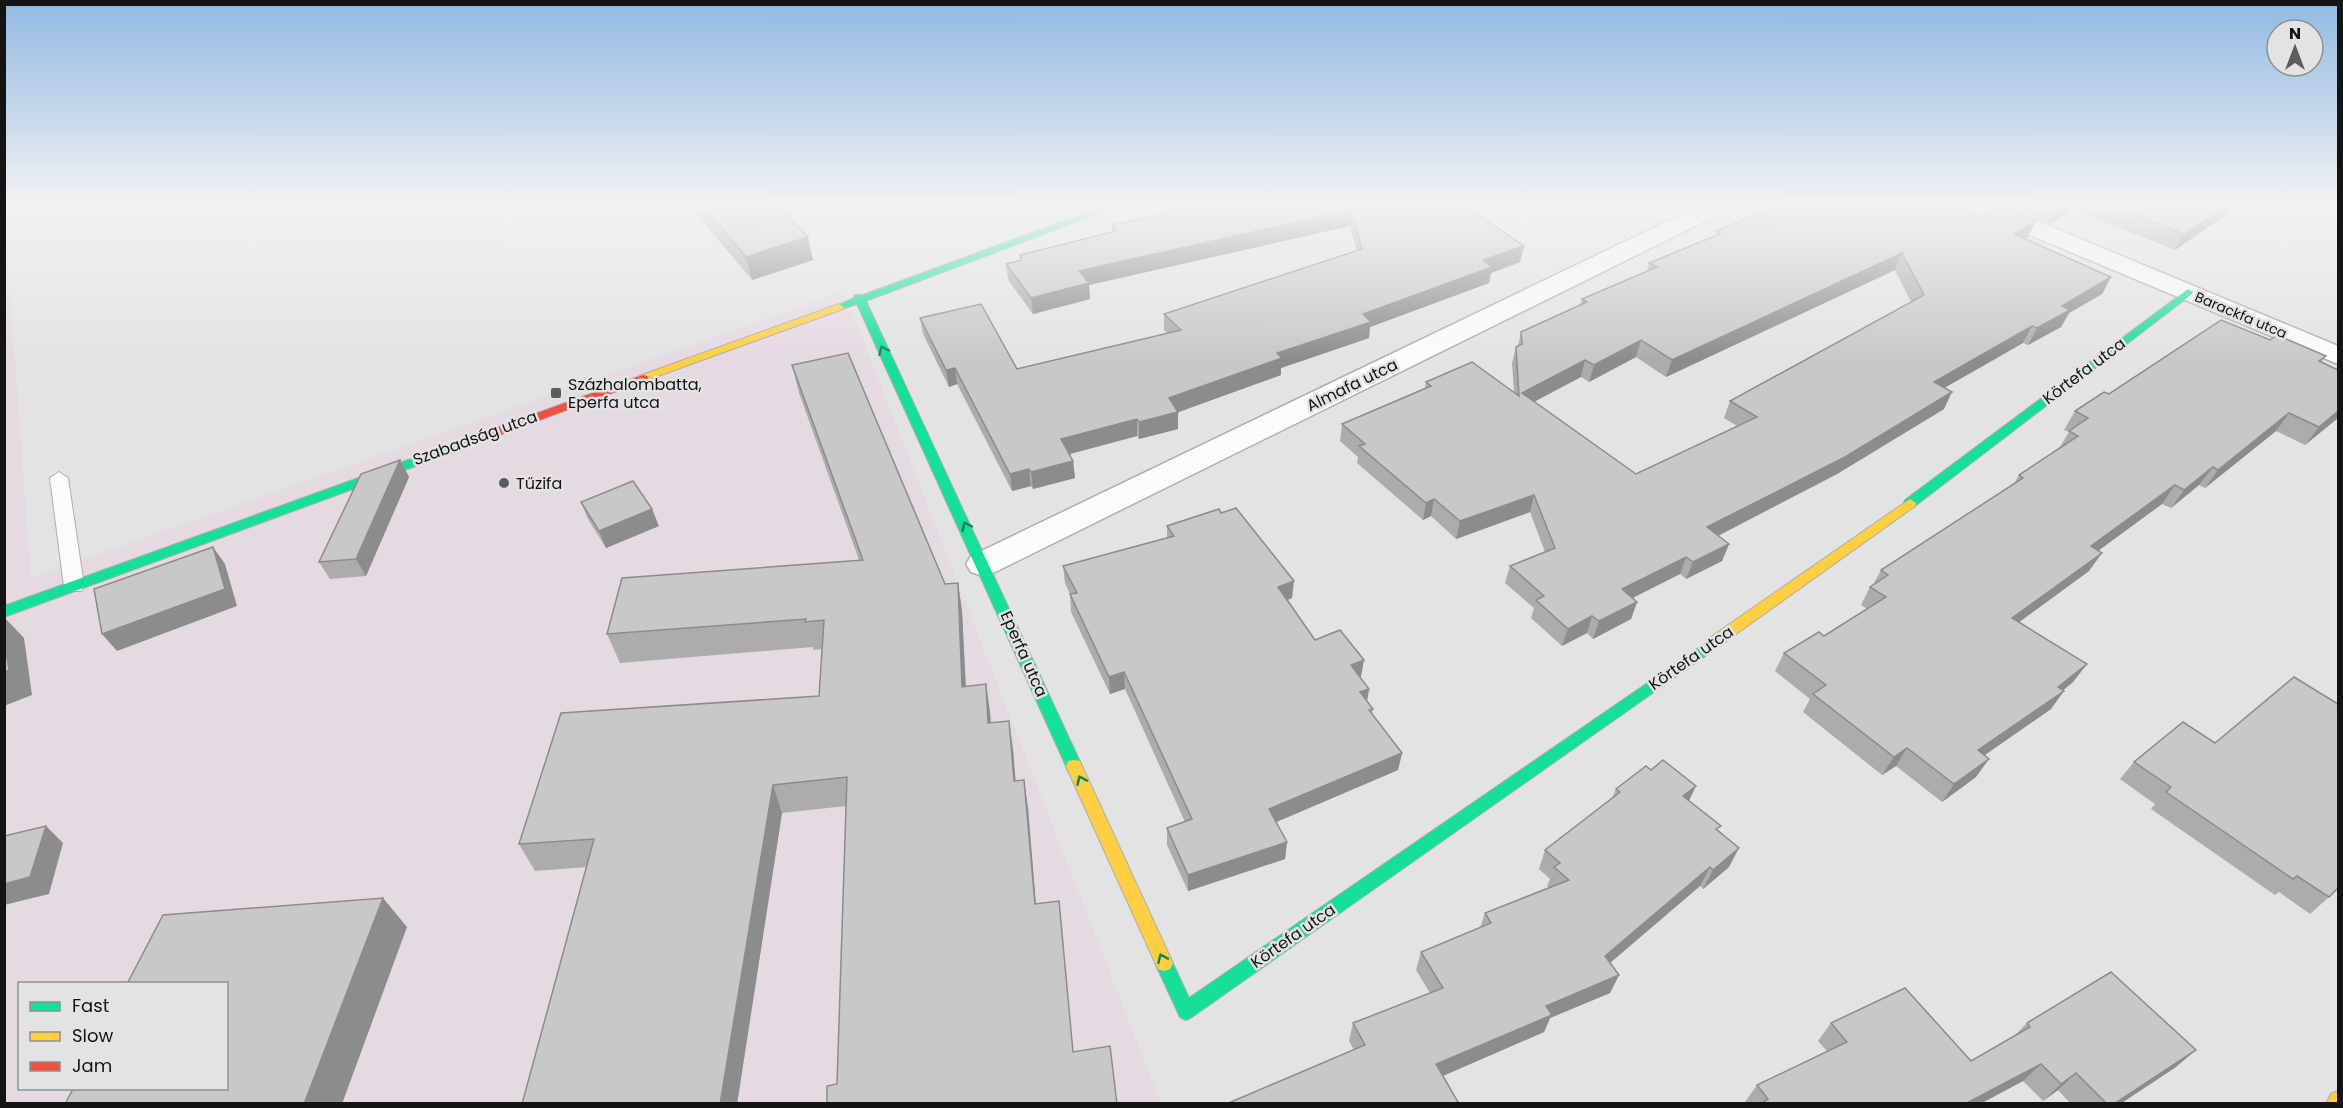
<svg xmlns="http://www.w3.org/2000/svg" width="2343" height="1108" font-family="Poppins,sans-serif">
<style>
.industrial{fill:#e6dae2;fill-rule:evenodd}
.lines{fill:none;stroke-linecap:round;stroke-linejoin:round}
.lane-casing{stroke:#aeaeaf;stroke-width:2}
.street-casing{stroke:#aeaeaf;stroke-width:3}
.fast-casing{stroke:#aeaeaf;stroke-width:2}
.slow-casing{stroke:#aeaeaf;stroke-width:2}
.jam-casing{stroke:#aeaeaf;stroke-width:2}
.lane{fill:#fbfbfb;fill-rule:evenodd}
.street{fill:#fbfbfb;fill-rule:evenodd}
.fast{fill:#16e098;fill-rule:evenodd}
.slow{fill:#ffcf43;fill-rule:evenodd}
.jam{fill:#f24e42;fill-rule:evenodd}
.wall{fill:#acacac;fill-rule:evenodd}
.shaded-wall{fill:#8c8c8c}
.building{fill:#c8c8c8;stroke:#8c8c8c;stroke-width:1.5;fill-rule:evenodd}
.oneway{stroke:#15845d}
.poi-dot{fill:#5c5c5d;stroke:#e3e3e4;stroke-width:2}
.labels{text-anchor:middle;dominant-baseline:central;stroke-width:5;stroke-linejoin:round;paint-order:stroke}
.far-street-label{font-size:14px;fill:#141415;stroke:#e3e3e4}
.street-label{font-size:16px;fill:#141415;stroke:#e3e3e4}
.poi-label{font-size:16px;fill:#141415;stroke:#e3e3e4;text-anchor:start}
</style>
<rect width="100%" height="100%" fill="#e3e3e4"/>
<path class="industrial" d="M4 210 31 578 844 291 1161 1103H5ZM20 984H226V1088H20Z"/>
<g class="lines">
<defs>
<path id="lane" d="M59 472 68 478 84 586 81 591H67L64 586 50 478Z"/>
<g id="street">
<path d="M1701 205H1732L1728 210 995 572 983 576 971 572 966 564 971 556Z"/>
<path d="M1966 205H1999L2338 346V364L1970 210Z"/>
</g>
<g id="fast">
<path d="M1107 205H1121L866 301 1082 766 1080 771 1074 772 1068 771 1066 766 857 304 839 310 834 307 854 298 855 295H863Z"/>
<path d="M2188 289 2193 292 2192 294 1915 506H1905L1904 503 1905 500Z"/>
<path d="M469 438 473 439 475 442 473 445 4 617V606Z"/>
<path d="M1713 638 1718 639 1720 643 1718 647 1192 1017 1186 1020 1180 1017 1155 963 1158 957 1164 955 1170 957 1189 998Z"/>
</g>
<g id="slow">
<path d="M839 304 844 307 843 309 647 380H639L637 378 639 376Z"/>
<path d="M1910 499 1916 503 1915 506 1718 647H1708L1706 643 1708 639Z"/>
<path d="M1074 760 1080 761 1082 766 1170 957 1173 963 1170 969 1164 971 1158 969 1066 766 1068 761Z"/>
<path d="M2338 1091V1104H2326L2331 1094Z"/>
</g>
<path id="jam" d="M643 375 647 376 649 378 647 380 473 445 469 446 463 442 465 439Z"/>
</defs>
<use href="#lane" class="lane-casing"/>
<use href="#street" class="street-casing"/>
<use href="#fast" class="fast-casing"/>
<use href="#slow" class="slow-casing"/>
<use href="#jam" class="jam-casing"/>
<use href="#lane" class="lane"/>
<use href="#street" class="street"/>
<use href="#fast" class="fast"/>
<use href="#slow" class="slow"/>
<use href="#jam" class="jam"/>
</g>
<g class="wall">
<path d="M689 205H778L813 260 752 280Z"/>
<path d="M1464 205 1524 246 1520 262 1491 273 1489 283 1370 327 1369 338 1281 368V375L1178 412V429L1139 439 1137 436 1070 454 1073 461 1075 478 1033 489 1031 486 1012 491 957 384 949 387 923 334 920 318 1017 369 1167 333 1164 330V314L1357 251 1350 226 1089 285 1090 299 1033 314 1008 280 1006 264 1020 261V255L1112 232V225L1171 212V209Z"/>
<path d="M1610 205H1630L1619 210Z"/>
<path d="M2016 205H2238L2236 208 2175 250 2074 210 2050 224 2014 209Z"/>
<path d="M1980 218 2036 221 2028 237 2025 238 2111 277 2102 294 2069 313 2061 327 2028 345 2023 343 1944 388V409L1837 474 1718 536 1729 544 1722 561 1686 579 1680 574 1633 598 1637 602 1631 619 1593 639 1587 633 1562 646 1531 618 1534 608 1505 583 1510 566 1545 552 1530 512 1456 539 1431 516 1423 520 1357 463 1358 457 1340 441 1342 424 1425 388 1426 382 1514 392 1512 363 1516 347 1518 346 1521 332 1580 305 1582 299 1647 271 1649 263 1715 236 1716 231ZM1895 270 1911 302 1730 401 1724 418 1737 426 1636 474 1534 402 1581 377 1589 382 1636 357 1666 377Z"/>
<path d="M2270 340 2326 356 2321 362 2338 418 2305 445 2276 431 2205 488 2199 485 2171 508 2162 504 2098 550 2089 571 2019 622 2087 664 2073 682 2063 690 2051 709 1985 755 1976 777 1942 802 1896 766 1882 775 1803 712 1810 699 1775 671 1784 653 1824 636 1867 609 1861 605 1870 587 1873 585 1881 570 2014 484 2019 475 2058 450 2069 432 2064 430 2075 411 2109 394Z"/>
<path d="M792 365 945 584 958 583 962 611 966 687 986 684 991 723 1013 749 1015 781 1024 780 1028 808 1036 904 1062 928 837 1084 846 806 782 813 737 1104H522L587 867 535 871 519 844 819 696 822 649 813 650V647L620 663 607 634 859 560 799 393Z"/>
<path d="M400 460 409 477 366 576 330 579 319 562Z"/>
<path d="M581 502 659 526 606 548 588 519Z"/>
<path d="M1167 526 1292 598 1288 600 1315 640 1361 677V678L1369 689 1367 702 1373 709 1372 714 1402 753 1398 770 1276 822 1287 842 1285 859 1188 891 1167 845V828L1185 822 1125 689 1110 694 1071 612 1070 594 1065 583 1063 566 1167 538Z"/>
<path d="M2215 743 2329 897 2310 914 2279 892 2275 895 2151 809 2155 804 2120 779 2134 762Z"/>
<path d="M1616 789 1689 801 1718 831 1729 867 1703 889 1700 886 1610 963 1619 975 1610 993 1550 1018 1544 1032 1443 1076 1458 1102V1104H1226L1354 1050 1349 1041 1353 1023 1430 993 1416 970 1421 952 1480 928 1485 913 1550 888 1547 886 1550 879 1539 869 1545 850 1612 798Z"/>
<path d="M1831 1023 1971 1061 2014 1036 2027 1023 2176 1067 2120 1104H2071L2058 1090 2043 1101 2023 1081 1980 1104H1746L1745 1102 1757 1085 1827 1051 1818 1041Z"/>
</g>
<g class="shaded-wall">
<path d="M1620 205H1630L1619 210Z"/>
<path d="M2064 205H2076L2074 210 2050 224 2058 208Z"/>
<path d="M2227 205H2238L2236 208 2175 250 2184 234Z"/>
<path d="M1351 210 1350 226 1089 285 1090 299 1033 314 1031 298 1079 271Z"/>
<path d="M2036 221 2028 237 2006 250 2014 234Z"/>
<path d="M808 237 813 260 752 280 746 257Z"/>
<path d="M1524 246 1520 262 1491 273 1489 283 1370 327 1369 338 1281 368V375L1176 413 1178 412V429L1139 439V422L1169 398 1277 353 1483 260Z"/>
<path d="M1902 253 1895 270 1666 377 1672 360Z"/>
<path d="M2111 277 2102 294 2069 313 2061 327 2028 345 2037 328 2062 306Z"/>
<path d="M2032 326 2023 343 1925 399 1934 382Z"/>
<path d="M1641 340 1636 357 1589 382 1594 365Z"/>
<path d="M1585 360 1581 377 1518 410 1522 393Z"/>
<path d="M955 368 957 384 949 387 946 370Z"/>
<path d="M1952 392 1944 409 1837 474 1700 545 1707 527Z"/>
<path d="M2338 411V418L2305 445 2319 427Z"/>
<path d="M2289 413 2276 431 2205 488 2218 470Z"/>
<path d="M1137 419V436L1062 456 1061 439Z"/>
<path d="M400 460 409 477 366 576 356 559Z"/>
<path d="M1073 461 1075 478 1033 489 1031 472Z"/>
<path d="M2213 467 2199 485 2171 508 2184 490Z"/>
<path d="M1029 469 1031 486 1012 491 1010 474Z"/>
<path d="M2175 485 2162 504 2079 565 2091 546Z"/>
<path d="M1534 495 1530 512 1456 539 1460 521Z"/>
<path d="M1434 499 1431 516 1423 520 1426 503Z"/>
<path d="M652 509 659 526 606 548 599 531Z"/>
<path d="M1729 544 1722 561 1686 579 1693 562Z"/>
<path d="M213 547 225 564 237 606 117 651 102 634Z"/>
<path d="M2102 553 2089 571 2000 636 2012 618Z"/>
<path d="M1686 557 1680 574 1616 606 1622 589Z"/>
<path d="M1294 581 1292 598 1277 604 1278 587Z"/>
<path d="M958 583 962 611 967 715 962 687Z"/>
<path d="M1637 602 1631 619 1593 639 1599 621Z"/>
<path d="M1592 616 1587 633 1562 646 1568 629Z"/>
<path d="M4 617 24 638 32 695 4 706Z"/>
<path d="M1364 660 1361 677 1348 682 1351 665Z"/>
<path d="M2087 664 2073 682 2054 698 2064 691 2051 709 1966 768 1978 750Z"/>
<path d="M1124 672 1125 689 1110 694 1109 677Z"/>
<path d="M986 684 990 712 993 751 988 723Z"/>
<path d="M1369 689 1366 706 1360 692Z"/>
<path d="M1009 721 1013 749 1018 809 1014 781Z"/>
<path d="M1907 748 1896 766 1882 775 1894 757Z"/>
<path d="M1402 753 1398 770 1267 826 1269 809Z"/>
<path d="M1989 759 1976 777 1942 802 1954 784Z"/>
<path d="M1024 780 1028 808 1038 931 1035 904Z"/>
<path d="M773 785 782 813 737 1104H720Z"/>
<path d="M1696 786 1687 805 1683 796Z"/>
<path d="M46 826 63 843 49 894 4 905V884Z"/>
<path d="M1287 842 1285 859 1188 891V875Z"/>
<path d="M1739 848 1729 867 1703 889 1713 870Z"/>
<path d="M1710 867 1700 886 1597 974 1605 956Z"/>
<path d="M383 898 407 927 342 1104H304Z"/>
<path d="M1619 975 1610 993 1550 1018 1544 1032 1431 1081 1436 1064 1546 1006Z"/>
<path d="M2196 1050 2176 1067 2120 1104H2114Z"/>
<path d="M2041 1064 2023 1081 1980 1104H1965Z"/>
<path d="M2076 1073 2058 1090 2043 1101 2061 1084Z"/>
</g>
<g class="building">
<path d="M702 205H778L808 237 746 257Z"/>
<path d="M1185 205H1464L1524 246 1483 260 1492 267 1363 314 1371 322 1277 353 1282 358 1169 398 1178 412 1139 422 1137 419 1061 439 1073 461 1031 472 1029 469 1010 474 955 368 946 370 920 318 981 304 1017 369 1181 330 1164 314 1362 249 1351 210 1079 271 1089 283 1031 298 1006 264 1021 260 1020 255 1116 231 1112 225 1174 212 1171 209Z"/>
<path d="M1780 205H1951L1980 218 2000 206 2036 221 2014 234 2111 277 2062 306 2070 310 2037 328 2032 326 1934 382 1952 392 1845 457 1707 527 1729 544 1693 562 1686 557 1622 589 1637 602 1599 621 1592 616 1568 629 1536 600 1544 596 1510 566 1555 548 1534 495 1460 521 1434 499 1426 503 1359 446 1365 444 1342 424 1431 386 1426 382 1472 362 1519 396 1516 347 1522 344 1521 332 1587 302 1582 299 1657 267 1649 263 1720 234 1716 231ZM1902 253 1924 295 1730 401 1757 417 1636 474 1522 393 1585 360 1594 365 1641 340 1672 360Z"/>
<path d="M2050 205H2064L2058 208Z"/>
<path d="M2109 205H2227L2184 234Z"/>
<path d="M2221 320 2270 340 2277 335 2326 356 2319 361 2338 370V411L2319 427 2289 413 2218 470 2213 467 2184 490 2175 485 2091 546 2102 553 2012 618 2087 664 2058 687 2064 691 1978 750 1989 759 1954 784 1907 748 1894 757 1813 694 1826 685 1784 653 1819 632 1824 636 1886 597 1870 587 1888 575 1881 570 2023 478 2019 475 2078 436 2069 431 2088 418 2075 411 2104 392 2109 394Z"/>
<path d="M848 353 945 584 958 583 962 687 986 684 988 723 1009 721 1014 781 1024 780 1035 904 1059 901 1073 1052 1110 1046 1117 1104H827V1086L837 1084 847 777 773 785 720 1104H522L594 839 519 844 561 713 819 696 824 620 805 622 806 619 607 634 622 578 863 560 792 365Z"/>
<path d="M400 460 356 559 319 562 361 474Z"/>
<path d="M633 481 652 509 599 531 581 502Z"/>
<path d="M1236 508 1294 581 1278 587 1315 640 1340 630 1364 660 1351 665 1369 689 1360 692 1373 709 1369 710 1402 753 1269 809 1287 842 1188 875 1167 828 1192 819 1124 672 1109 677 1070 594 1077 593 1063 566 1174 536 1167 526 1219 509 1221 513Z"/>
<path d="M213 547 225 589 102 634 94 589Z"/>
<path d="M4 639 9 670 4 672Z"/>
<path d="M2294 677 2338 704V888L2329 897 2297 876 2293 879 2166 792 2171 787 2134 762 2183 722 2215 743Z"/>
<path d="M1663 760 1696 786 1683 796 1721 826 1716 829 1739 848 1713 870 1710 867 1605 956 1619 975 1546 1006 1552 1015 1436 1064 1458 1102 1455 1104H1226L1365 1045 1353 1023 1443 988 1421 952 1491 923 1485 913 1569 880 1554 867 1560 863 1545 850 1620 792 1616 789 1646 766 1651 770Z"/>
<path d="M46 826 30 877 4 884V836Z"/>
<path d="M383 898 304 1104H65L73 1089H226V984H127L163 915Z"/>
<path d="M2111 972 2196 1050 2114 1104H2107L2076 1073 2061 1084 2041 1064 1965 1104H1760L1768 1099 1757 1085 1847 1042 1831 1023 1905 988 1971 1061 2030 1027 2027 1023Z"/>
</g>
<defs><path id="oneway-chevron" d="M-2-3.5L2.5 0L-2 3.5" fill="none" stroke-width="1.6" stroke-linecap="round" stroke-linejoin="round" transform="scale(1.5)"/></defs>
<g class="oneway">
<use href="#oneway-chevron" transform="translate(883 350) rotate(-115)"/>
<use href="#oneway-chevron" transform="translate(966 526) rotate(-115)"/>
<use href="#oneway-chevron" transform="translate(1081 780) rotate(-114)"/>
<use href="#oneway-chevron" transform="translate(1162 958) rotate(-114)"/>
</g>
<linearGradient id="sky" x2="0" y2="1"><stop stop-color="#91b9e2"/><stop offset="0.57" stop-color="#f2f2f3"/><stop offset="1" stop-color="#f2f2f3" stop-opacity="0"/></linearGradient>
<rect width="2343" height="360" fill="url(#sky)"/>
<g class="poi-dot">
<rect x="550" y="387" width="12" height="12" rx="3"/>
<circle cx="504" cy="483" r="6"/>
</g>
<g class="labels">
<g class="far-street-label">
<text transform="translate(2241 315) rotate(23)">Barackfa utca</text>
</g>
<g class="street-label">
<text transform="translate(2084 371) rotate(-37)">Körtefa utca</text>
<text transform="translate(1352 385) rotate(-26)">Almafa utca</text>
<text transform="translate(475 438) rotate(-20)">Szabadság utca</text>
<text transform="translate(1024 654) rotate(66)">Eperfa utca</text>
<text transform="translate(1691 658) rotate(-35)">Körtefa utca</text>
<text transform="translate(1293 936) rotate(-35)">Körtefa utca</text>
</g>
<g class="poi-label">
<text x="568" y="384">Százhalombatta,<tspan x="568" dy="18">Eperfa utca</tspan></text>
<text x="516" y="483">Tűzifa</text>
</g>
</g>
<rect width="2343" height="1108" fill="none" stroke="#141415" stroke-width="12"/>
<rect x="18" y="982" width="210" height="108" fill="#e3e3e4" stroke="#909091" stroke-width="1.5"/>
<rect x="30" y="1002" width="30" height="9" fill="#16e098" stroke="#909091" stroke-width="1.5"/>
<text x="72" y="1012" font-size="18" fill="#141415">Fast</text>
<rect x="30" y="1032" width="30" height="9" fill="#ffcf43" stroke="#909091" stroke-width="1.5"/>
<text x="72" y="1042" font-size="18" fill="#141415">Slow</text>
<rect x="30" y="1062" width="30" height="9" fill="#f24e42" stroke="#909091" stroke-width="1.5"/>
<text x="72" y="1072" font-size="18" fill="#141415">Jam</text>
<g transform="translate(2295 48)"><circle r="28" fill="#e3e3e4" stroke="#909091" stroke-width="1.5"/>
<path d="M0-4.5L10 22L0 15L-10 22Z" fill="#5c5c5d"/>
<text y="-9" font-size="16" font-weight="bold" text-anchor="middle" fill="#141415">N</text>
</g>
</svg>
